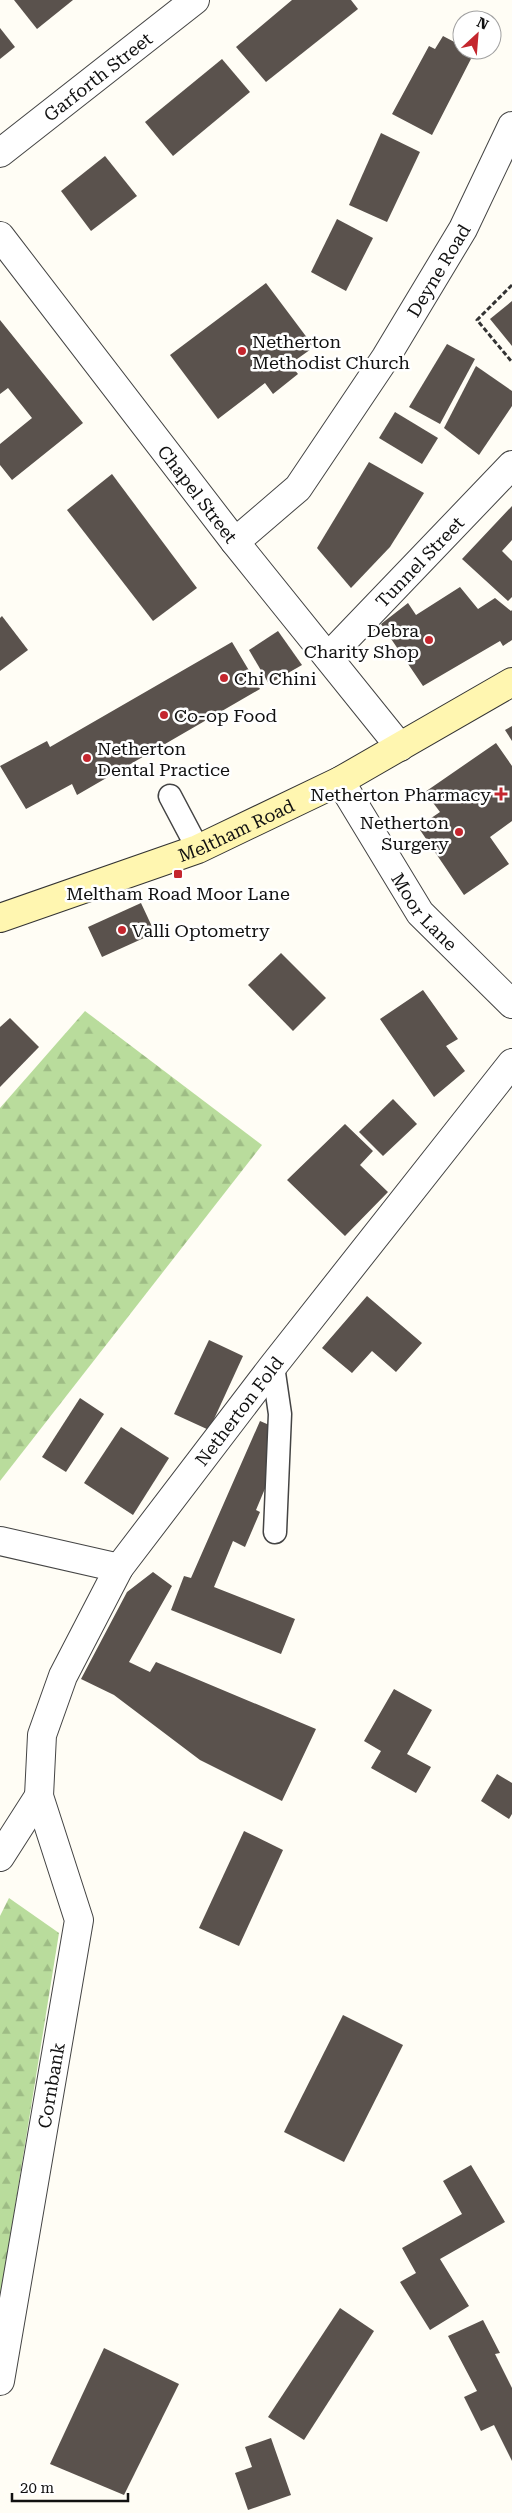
<svg xmlns="http://www.w3.org/2000/svg" width="512" height="2513" font-family="'Roboto Serif',serif">
<style>
.forest{fill:url(#forest-firs)}
.building{fill:#5a524d}
.lines{fill:none;stroke-linecap:round;stroke-linejoin:round}
.service-casing{stroke:#444;stroke-width:25}
.minor-casing{stroke:#444;stroke-width:30}
.secondary-casing{stroke:#333;stroke-width:30}
.path{stroke:#333;stroke-width:3;stroke-dasharray:5 2.5;stroke-linecap:butt}
.service{stroke:#fff;stroke-width:22}
.minor{stroke:#fff;stroke-width:28}
.secondary{stroke:#fff6b0;stroke-width:28}
.poi-dot{fill:#c4262e;stroke:#fff;stroke-width:2}
.labels{text-anchor:middle;dominant-baseline:central;stroke-width:5;stroke-linejoin:round;paint-order:stroke}
.street-label{font-size:18px;fill:#111;stroke:#fff}
.poi-label{font-size:18px;fill:#111;stroke:#fff;text-anchor:start}
</style>
<defs>
<pattern id="forest-firs" width="22" height="20" patternUnits="userSpaceOnUse" patternTransform="scale(1.25)"><rect width="22" height="20" fill="#b9dc9c"/><path d="M5 1l3.5 6h-7zM16 11l3.5 6h-7z" fill="#9ebc85"/></pattern>
</defs>
<rect width="100%" height="100%" fill="#fffdf5"/>
<g class="forest">
<path d="M85 1011 262 1145 0 1481V1108Z"/>
<path d="M9 1898 59 1933 0 2300V1916Z"/>
</g>
<g class="building">
<path d="M14 0H73L37 29Z"/>
<path d="M292 0H351L358 9 266 82 236 47Z"/>
<path d="M0 28 15 47 0 59Z"/>
<path d="M443 36 462 46V50L474 53 432 135 392 114 429 46 435 49Z"/>
<path d="M222 59 250 92 173 156 145 122Z"/>
<path d="M381 133 420 152 387 222 349 205Z"/>
<path d="M105 156 137 196 91 231 61 191Z"/>
<path d="M337 219 373 238 346 291 311 272Z"/>
<path d="M266 283 314 347 290 364 298 374 273 394 265 383 218 419 170 355Z"/>
<path d="M512 301V346L490 319Z"/>
<path d="M0 320 83 423 12 480 0 465V444L32 418 8 388 0 394Z"/>
<path d="M447 344 475 359 440 424 409 407Z"/>
<path d="M476 366 512 391V406L479 455 444 428Z"/>
<path d="M395 412 438 438 422 464 379 438Z"/>
<path d="M369 462 424 493 390 547 351 588 317 548Z"/>
<path d="M112 474 197 588 153 621 67 510Z"/>
<path d="M512 506V540L502 551 512 561V597L508 601 462 559Z"/>
<path d="M460 587 478 609 495 598 511 611 512 610V640L503 646 500 641 423 686 381 624 408 603 416 615Z"/>
<path d="M2 616 28 650 0 671V618Z"/>
<path d="M278 631 302 665 269 684 249 650Z"/>
<path d="M232 642 260 689 77 795 72 784 26 809 0 766 47 741 50 747Z"/>
<path d="M512 726V741L505 730Z"/>
<path d="M496 743 512 766V821L490 837 509 864 464 895 418 827 440 812 425 792Z"/>
<path d="M141 903 155 933 102 957 88 927Z"/>
<path d="M281 953 326 998 293 1031 248 985Z"/>
<path d="M423 990 458 1039 446 1046 465 1071 434 1097 380 1019Z"/>
<path d="M10 1018 39 1047 0 1087V1027Z"/>
<path d="M393 1099 417 1124 383 1156 359 1132Z"/>
<path d="M345 1124 373 1151 360 1165 388 1192 345 1236 287 1180Z"/>
<path d="M367 1296 422 1343 396 1372 372 1351 352 1373 322 1348Z"/>
<path d="M209 1340 243 1356 209 1430 174 1414Z"/>
<path d="M80 1398 104 1414 66 1472 42 1457Z"/>
<path d="M260 1421 274 1427 273 1457 266 1475 269 1479 256 1510 260 1512 245 1547 233 1541 214 1587 295 1619 281 1654 171 1610 184 1576 191 1578Z"/>
<path d="M121 1427 169 1458 133 1515 84 1483Z"/>
<path d="M153 1572 172 1586 129 1662 150 1672 156 1662 316 1729 282 1801 200 1760 114 1695 81 1679 127 1592Z"/>
<path d="M394 1689 432 1710 407 1754 431 1767 416 1793 371 1768 381 1751 364 1741Z"/>
<path d="M497 1774 512 1783V1814L509 1819 481 1801Z"/>
<path d="M244 1831 283 1850 239 1946 199 1928Z"/>
<path d="M343 2015 403 2045 344 2162 284 2132Z"/>
<path d="M471 2165 505 2222 440 2259 469 2306 430 2330 400 2282 416 2273 402 2248 462 2214 443 2181Z"/>
<path d="M340 2308 374 2331 304 2440 268 2417Z"/>
<path d="M483 2320 500 2353 495 2354 512 2388V2461L494 2425 481 2431 464 2397 477 2391 448 2336Z"/>
<path d="M104 2348 179 2384 124 2495 50 2464Z"/>
<path d="M271 2438 291 2495 248 2510 235 2473 252 2467 245 2447Z"/>
</g>
<g class="lines">
<defs>
<g id="service">
<path d="M170 796 198 849"/>
<path d="M273 1366 280 1414 275 1532"/>
</g>
<g id="minor">
<path id="s1" d="M0 153 195 0"/>
<path id="s2" d="M0 236 235 542 400 747"/>
<path id="s3" d="M235 542 298 488 386 357 463 229 512 126"/>
<path id="s4" d="M328 657 512 465"/>
<path id="s5" d="M340 781 420 913 512 1004"/>
<path d="M0 1541 119 1568"/>
<path d="M0 1857 39 1796"/>
<path id="s6" d="M0 2381 79 1920 39 1796 42 1735 63 1676 119 1568 273 1366 512 1063"/>
</g>
<g id="secondary">
<path id="s7" d="M0 918 198 849 340 781 512 682"/>
</g>
</defs>
<use href="#service" class="service-casing"/>
<use href="#minor" class="minor-casing"/>
<use href="#secondary" class="secondary-casing"/>
<path class="path" d="M512 285 477 320 512 362"/>
<use href="#service" class="service"/>
<use href="#minor" class="minor"/>
<use href="#secondary" class="secondary"/>
</g>
<g class="poi-dot">
<circle cx="242" cy="351" r="5"/>
<circle cx="429" cy="640" r="5"/>
<circle cx="224" cy="678" r="5"/>
<circle cx="164" cy="715" r="5"/>
<circle cx="87" cy="758" r="5"/>
<path d="M498.5 786.5h5v5h5v5h-5v5h-5v-5h-5v-5h5z"/>
<circle cx="459" cy="832" r="5"/>
<rect x="173" y="869" width="10" height="10" rx="2.5"/>
<circle cx="122" cy="930" r="5"/>
</g>
<g class="labels">
<g class="street-label">
<text stroke="none"><textPath href="#s1" startOffset="124">Garforth Street</textPath></text>
<text stroke="none"><textPath href="#s3" startOffset="342">Deyne Road</textPath></text>
<text stroke="none"><textPath href="#s2" startOffset="325">Chapel Street</textPath></text>
<text stroke="none"><textPath href="#s4" startOffset="132">Tunnel Street</textPath></text>
<text stroke="none"><textPath href="#s7" startOffset="252">Meltham Road</textPath></text>
<text stroke="none"><textPath href="#s5" startOffset="156">Moor Lane</textPath></text>
<text stroke="none"><textPath href="#s6" startOffset="1041">Netherton Fold</textPath></text>
<text stroke="none"><textPath href="#s6" startOffset="300">Cornbank</textPath></text>
</g>
<g class="poi-label">
<text x="252" y="341">Netherton<tspan x="252" dy="21">Methodist Church</tspan></text>
<text x="419" y="630" text-anchor="end">Debra<tspan x="419" dy="21">Charity Shop</tspan></text>
<text x="234" y="678">Chi Chini</text>
<text x="174" y="715">Co-op Food</text>
<text x="97" y="748">Netherton<tspan x="97" dy="21">Dental Practice</tspan></text>
<text x="491" y="794" text-anchor="end">Netherton Pharmacy</text>
<text x="449" y="822" text-anchor="end">Netherton<tspan x="449" dy="21">Surgery</tspan></text>
<text x="178" y="893" text-anchor="middle">Meltham Road Moor Lane</text>
<text x="132" y="930">Valli Optometry</text>
</g>
</g>
<g transform="translate(477 35) rotate(26)"><circle r="24" fill="#ffffff" stroke="#a0a0a0"/>
<path d="M0-4L9 19L0 12L-9 19Z" fill="#c4262e"/>
<text y="-8" font-size="14" font-weight="bold" text-anchor="middle" fill="#111111">N</text>
</g>
<path d="M12 2493v8h116v-8" fill="none" stroke="#111111" stroke-width="2.5"/>
<text x="20" y="2493" font-size="15" fill="#111111" stroke="#ffffff" stroke-width="4" paint-order="stroke">20 m</text>
</svg>
